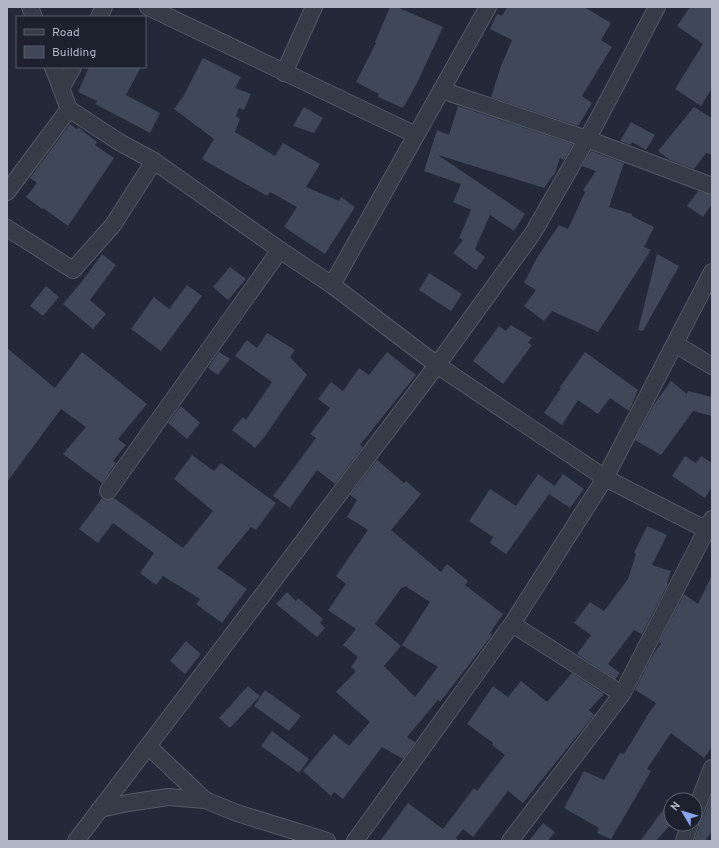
<svg xmlns="http://www.w3.org/2000/svg" width="719" height="848" font-family="Overpass,sans-serif">
<style>
.building{fill:#3f4758;fill-rule:evenodd}
.lines{fill:none;stroke-linecap:round;stroke-linejoin:round}
.street-casing{stroke:#545966;stroke-width:18}
.street{stroke:#363b48;stroke-width:16}
</style>
<rect width="100%" height="100%" fill="#232938"/>
<g class="building">
<path d="M390 7H397L443 27 416 85 403 108 378 97 379 94 356 82 376 43 375 42Z"/>
<path d="M507 7H584L611 23 601 40 612 47 582 96 592 103 578 126 491 97 501 66 512 40 490 29 497 14 502 16Z"/>
<path d="M690 7H712V88L701 106 675 89 703 44 677 26Z"/>
<path d="M203 58 241 77 235 88 251 94 244 110 239 108 236 116 240 119 235 132 275 156 283 143 320 164 306 187 339 201 341 197 355 207 325 254 284 227 297 207 270 192 267 196 202 159 214 139 174 109 184 95Z"/>
<path d="M89 67H141L126 95 160 113 150 133 95 104 97 101 78 92Z"/>
<path d="M458 106 573 144 564 160 560 158 555 173 544 188 438 155 525 214 514 231 490 215 475 249 485 257 476 270 453 253 463 240 459 238 471 210 453 202 461 184 424 171 437 130 449 135Z"/>
<path d="M304 107 323 118 314 133 293 126Z"/>
<path d="M694 107 712 118V155L706 153 694 169 670 160 658 151Z"/>
<path d="M631 122 655 135 646 150 632 142 631 145 620 141Z"/>
<path d="M70 124 77 129 78 127 97 142 95 145 114 158 68 226 43 208 42 209 26 197 37 183 30 178Z"/>
<path d="M591 151 624 163 609 207 632 214V216L654 227 644 247 651 250 598 332 552 311 544 321 524 306 536 290 524 283 538 256 559 225 568 229 585 192 583 190 596 171 582 166Z"/>
<path d="M698 191 712 195V204L703 217 687 206Z"/>
<path d="M102 254 116 265 90 300 106 314 93 329 63 304 83 280Z"/>
<path d="M657 254 679 266 643 331 638 330Z"/>
<path d="M230 267 246 279 228 300 213 287Z"/>
<path d="M429 273 462 294 451 311 419 290Z"/>
<path d="M187 285 202 296 161 351 131 329 154 297 169 309Z"/>
<path d="M46 286 59 297 43 316 30 306Z"/>
<path d="M511 325 532 338 528 343 532 345 503 384 473 361 499 326 506 331Z"/>
<path d="M267 333 295 350 290 357 307 375 265 436 255 448 232 430 243 417 246 420 272 382 235 356 247 340 257 348Z"/>
<path d="M7 348 55 388 82 352 147 404 118 439 126 445 113 461 116 463 102 483 63 454 86 427 61 409 7 482Z"/>
<path d="M219 352 230 359 218 375 208 368Z"/>
<path d="M387 352 416 375 360 445 363 447 335 484 317 470 290 508 273 496 316 438 310 434 330 408 318 399 331 382 343 391 359 368 369 375Z"/>
<path d="M585 352 638 390 629 411 610 398 598 414 578 400 562 425 544 413 561 388 560 387Z"/>
<path d="M671 381 687 394 688 391 712 397V416L693 411 661 455 635 440 655 403Z"/>
<path d="M181 406 200 423 187 439 168 423Z"/>
<path d="M192 455 214 471 221 463 276 503 256 530 251 527 217 568 247 589 222 623 196 604 200 599 163 576 156 585 140 573 154 553 113 523 98 543 79 529 102 498 107 500 114 498 183 548 213 511 174 479Z"/>
<path d="M685 456 696 463 701 456 712 463V487L705 498 672 476Z"/>
<path d="M377 460 404 483 406 481 421 494 391 530 441 572 447 564 468 581 465 585 503 614 490 633 492 635 440 702 438 700 407 737 415 742 403 759 382 747 343 799 334 792 331 796 303 771 334 734 349 746 370 722 336 692 356 671 351 667 358 657 343 645 356 629 328 610 346 584 336 576 368 530 347 517 357 500 350 495ZM405 586 430 602 402 645 438 667 415 697 384 666 401 646 375 624 402 587 403 588Z"/>
<path d="M538 474 555 486 506 554 490 543 493 537 469 521 490 489 516 506Z"/>
<path d="M563 474 584 489 570 508 549 494Z"/>
<path d="M647 526 667 535 652 565 671 571 667 583 668 584 642 634 634 630 608 664 620 673 615 679 577 654 591 635 574 623 590 602 604 611 628 579 636 554 634 553Z"/>
<path d="M712 575V747L704 758 671 733 647 769 651 771 611 839 597 833 599 828 564 808 584 771 604 780 620 753 624 754 646 718V717L656 703 635 690 651 658 661 643 659 642 684 594 698 604Z"/>
<path d="M287 592 296 601 298 598 323 619 320 623 325 628 317 637 276 604Z"/>
<path d="M186 641 201 654 185 674 170 661Z"/>
<path d="M572 673 604 694 589 710 594 715 523 803 508 791 473 837 463 829 456 838 459 841H380L408 803 443 829 474 788 477 791 505 755 492 745 493 743 467 724 493 686 508 697 521 681 547 702Z"/>
<path d="M248 686 260 696 230 728 219 718Z"/>
<path d="M265 690 301 716 289 731 254 706Z"/>
<path d="M272 731 309 759 299 773 261 746Z"/>
<path d="M712 794V831L705 841H694L699 827V821L704 815Z"/>
<path d="M671 799 672 800H671V824L656 841H642L641 840Z"/>
<path d="M543 823 555 832 548 841H529Z"/>
</g>
<g class="lines">
<defs>
<g id="street">
<path d="M30 7 34 17"/>
<path d="M148 7 416 135"/>
<path d="M99 17 104 7"/>
<path d="M53 67 69 109 119 142 154 161 280 250 332 285 437 365 605 478 707 530"/>
<path d="M284 73 314 7"/>
<path d="M61 88 73 67"/>
<path d="M441 90 587 139 712 186"/>
<path d="M7 192 69 109"/>
<path d="M7 228 73 270 113 225 154 161"/>
<path d="M332 285 488 7"/>
<path d="M675 344 712 366"/>
<path d="M108 491 280 250"/>
<path d="M512 624 622 694"/>
<path d="M148 746 205 800"/>
<path d="M100 809 128 803 168 797 205 800 237 813 327 841"/>
<path d="M695 812 712 768"/>
<path d="M76 841 437 365 533 233 596 123 657 7"/>
<path d="M355 841 512 624 605 478 712 272"/>
<path d="M510 841 622 694 712 519"/>
<path d="M684 841 690 824"/>
</g>
</defs>
<use href="#street" class="street-casing"/>
<use href="#street" class="street"/>
</g>
<rect width="719" height="848" fill="none" stroke="#b1b6c5" stroke-width="16"/>
<rect x="16" y="16" width="130" height="52" fill="#1c212d" stroke="#585d6a"/>
<rect x="24" y="29" width="20" height="6" fill="#363b48" stroke="#585d6a"/>
<text x="52" y="36" font-size="12" fill="#b1b6c5">Road</text>
<rect x="24" y="46" width="20" height="12" fill="#3f4758" stroke="#585d6a"/>
<text x="52" y="56" font-size="12" fill="#b1b6c5">Building</text>
<g transform="translate(683 812) rotate(308)"><circle r="19" fill="#1c212d" stroke="#585d6a"/>
<path d="M0-3L7 15L0 10L-7 15Z" fill="#8ba4f0"/>
<text y="-6" font-size="11" font-weight="bold" text-anchor="middle" fill="#b1b6c5">N</text>
</g>
</svg>
